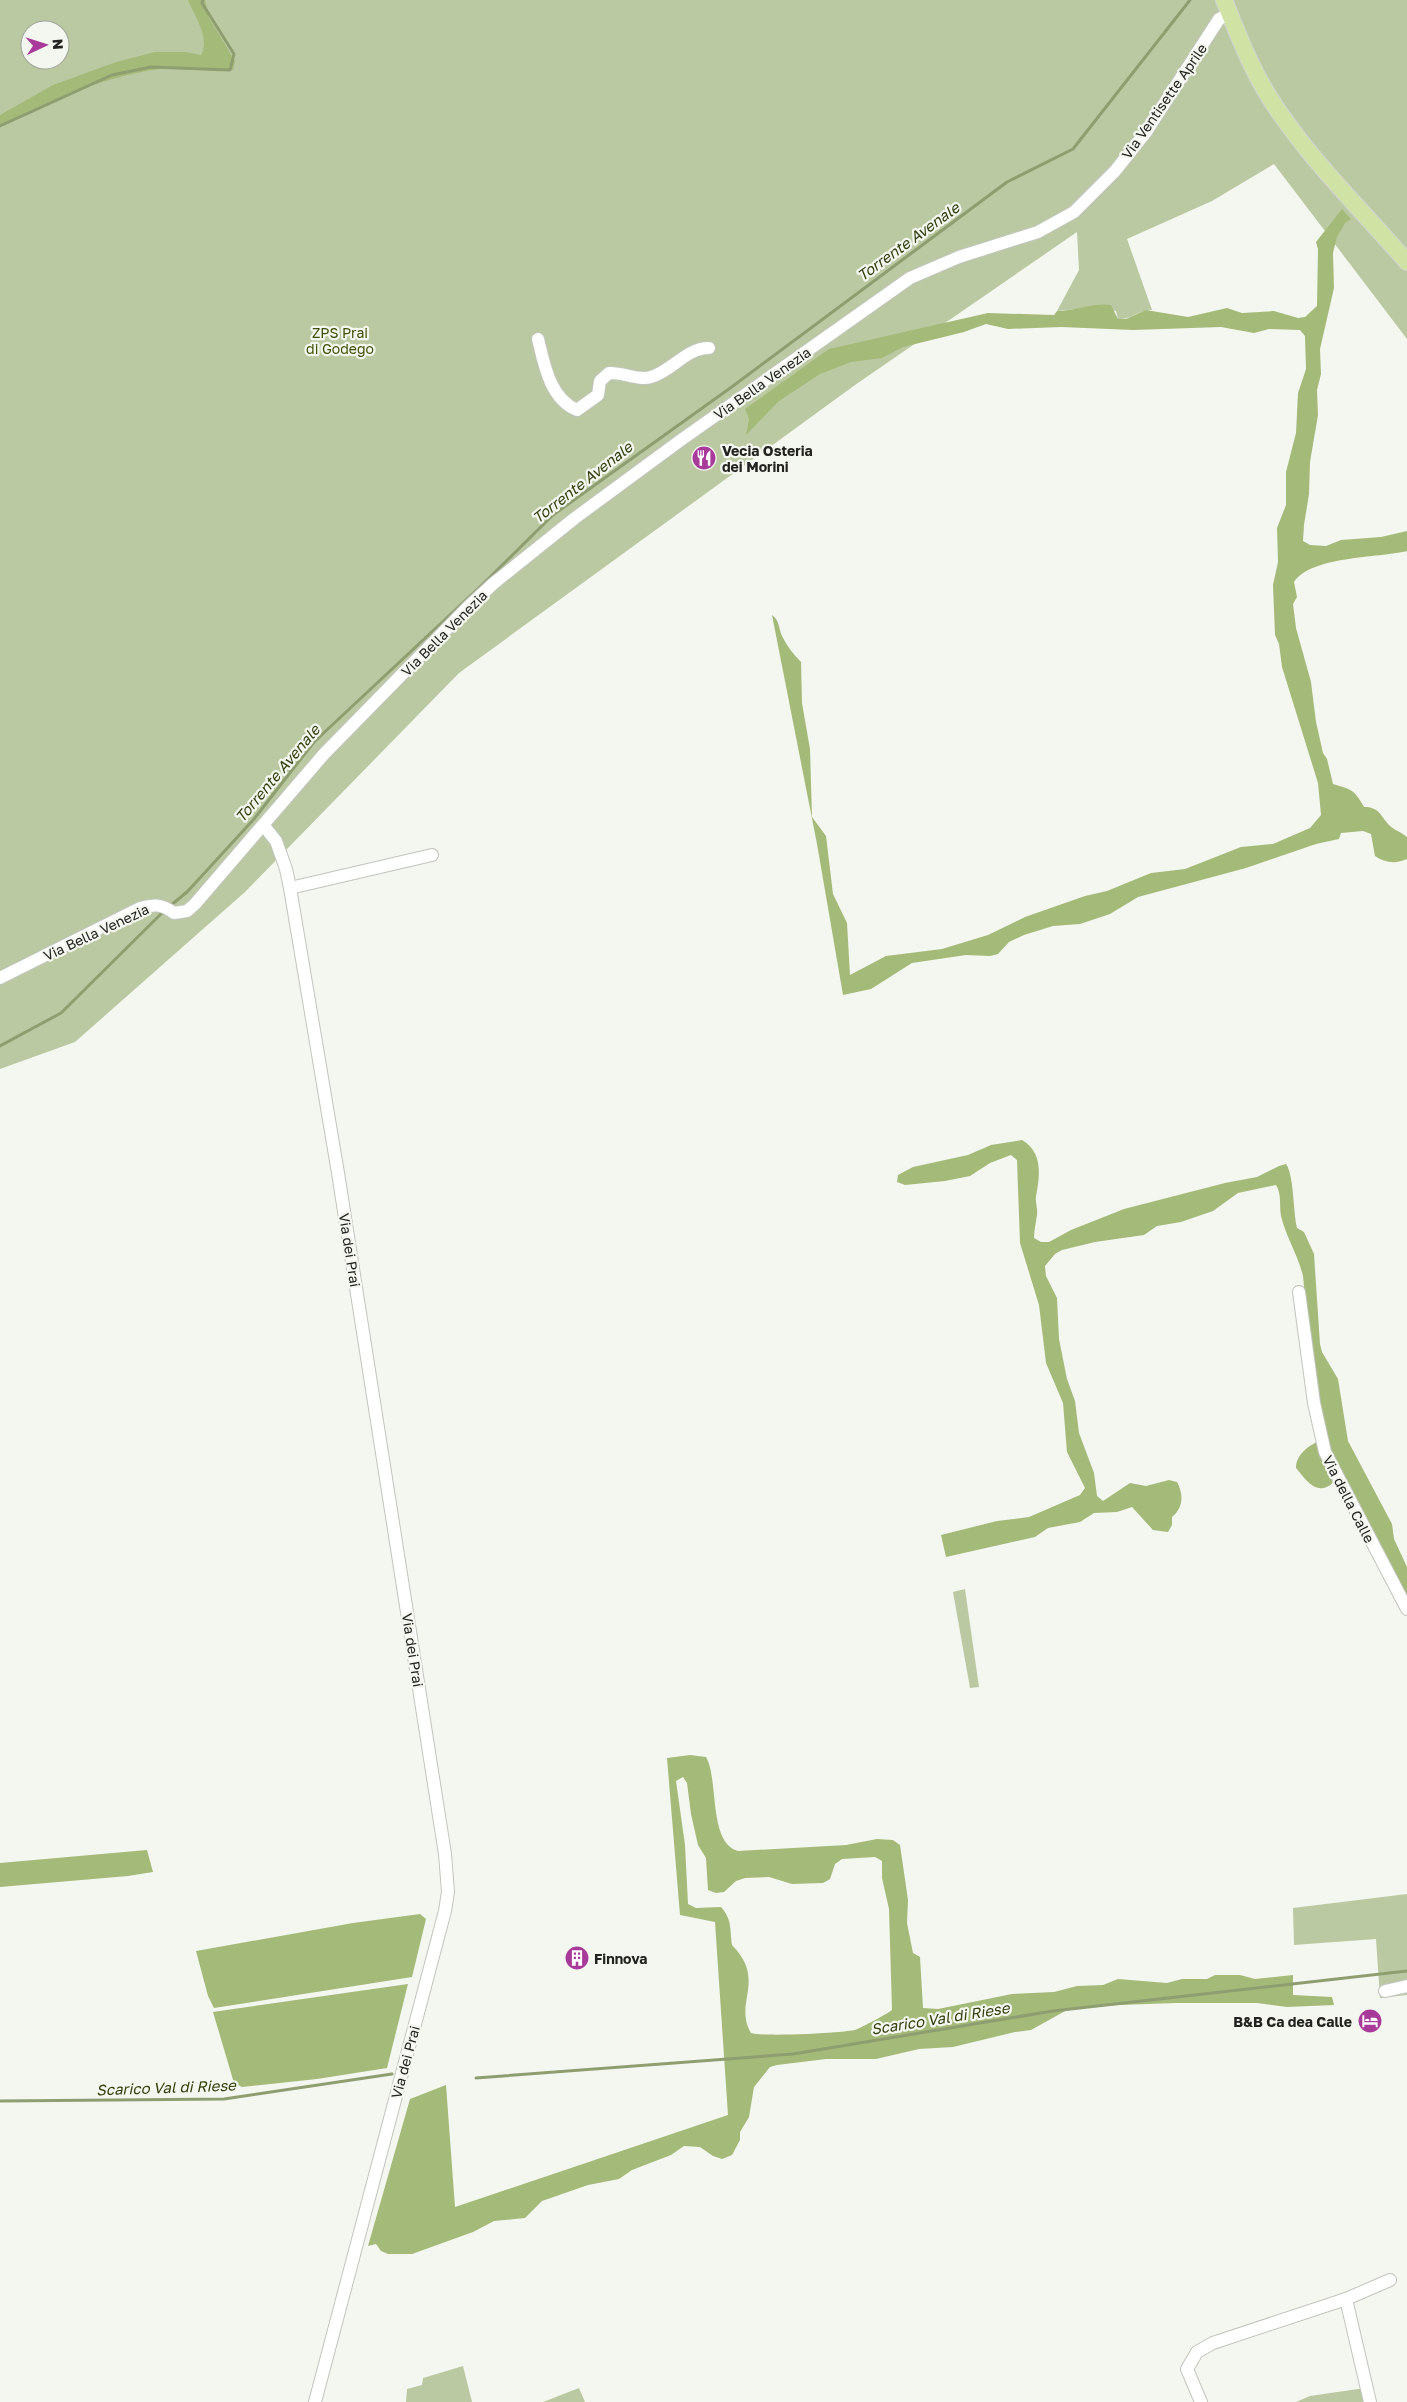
<svg xmlns="http://www.w3.org/2000/svg" width="1407" height="2402" font-family="'Golos Text',sans-serif">
<style>
.green{fill:#bbc9a2;fill-rule:evenodd}
.forest{fill:#a4ba79;fill-rule:evenodd}
.lines{fill:none;stroke-linecap:round;stroke-linejoin:round}
.stream{stroke:#8e9e70;stroke-width:3}
.minor-casing{stroke:#c2c5bd;stroke-width:14}
.major-casing{stroke:#d3d3d2;stroke-width:18}
.minor{stroke:#fff;stroke-width:12}
.major{stroke:#d0e3a5;stroke-width:16}
.labels{text-anchor:middle;dominant-baseline:central;stroke-width:4.5;stroke-linejoin:round;paint-order:stroke}
.street-label{font-size:14px;fill:#222320;stroke:#f4f7ef}
.park-label{font-size:14px;fill:#3c4f02;stroke:#f4f7ef}
.poi-label{font-size:14px;font-weight:bold;fill:#222320;stroke:#f4f7ef;text-anchor:start}
.water-label{font-size:15px;font-style:italic;fill:#324010;stroke:#f4f7ef}
</style>
<rect width="100%" height="100%" fill="#f4f7ef"/>
<g class="green">
<path d="M0 0H1407V339L1274 164 1212 201 1127 239 1152 310C1140 309 1131 320 1118 319L1116 311 1096 307 1057 311 1079 270 1077 232 855 385 459 673 245 892 75 1042 0 1069ZM30 30H60V60H30Z"/>
<path d="M965 1589 979 1687 970 1688 953 1592Z"/>
<path d="M1407 1894V1995L1380 1998 1376 1939 1294 1945 1293 1908Z"/>
<path d="M463 2366 472 2402H406L407 2389 422 2385 423 2378Z"/>
<path d="M579 2388 585 2402H543Z"/>
<path d="M1365 2388 1368 2402H1296L1310 2396Z"/>
</g>
<g class="forest">
<path d="M188 0H205L209 18 235 61 233 70C212 74 190 66 169 68 109 74 53 99 0 125V115L53 85 116 62 155 52H185L201 55C211 39 194 15 188 0Z"/>
<path d="M1342 209 1351 219 1345 223 1337 237 1333 253 1334 288 1320 349 1321 374 1317 390 1318 415 1310 462 1309 494 1304 525 1303 541 1310 545 1326 546 1341 540 1381 537 1407 531V551C1378 558 1311 556 1294 582L1297 597 1293 604 1296 628 1311 682 1316 722 1323 753 1327 759 1333 784C1352 790 1354 789 1364 807 1379 807 1380 815 1389 825 1394 830 1401 832 1407 837V859C1396 864 1385 863 1375 856L1371 834 1363 831 1341 833 1339 839 1316 844 1246 868 1138 897 1110 914 1080 924 1053 926 1024 935 1009 942 998 954 990 956 966 955 912 963 871 989 843 995 817 844 772 615C780 621 778 627 782 636 787 646 793 654 801 662L802 703 810 749 812 817 826 836 833 894 847 923 850 975 886 956 942 949 988 935 1025 917 1085 896 1107 891 1151 873 1185 869 1241 847 1273 844 1310 828 1321 815 1318 783 1282 667 1279 644 1275 635 1273 585 1278 562 1277 528 1286 505V472L1296 433 1298 393 1306 369 1305 336 1300 330 1269 329 1254 333 1221 327 1133 330 1061 327 1008 329 986 324 964 332 903 347 882 358 851 362 820 374 779 401 746 435 749 419 745 409 829 349 988 313 1054 315 1057 311C1074 311 1096 302 1111 305L1118 319H1126L1146 310 1188 317 1227 308 1242 313 1274 311 1298 318 1305 317 1317 306 1318 249 1316 242Z"/>
<path d="M1022 1140C1043 1152 1040 1176 1036 1196 1035 1202 1038 1209 1037 1215 1036 1223 1034 1230 1034 1238L1041 1242H1049L1071 1230 1124 1209 1225 1183 1257 1177 1279 1166 1286 1164C1294 1175 1293 1211 1297 1228L1304 1232 1314 1254 1320 1344 1322 1352 1338 1379 1348 1441 1392 1524 1394 1539 1407 1567V1596L1350 1486 1345 1480 1338 1478C1319 1499 1309 1484 1296 1468 1296 1455 1308 1446 1319 1441L1303 1276C1298 1255 1286 1237 1281 1216 1279 1204 1282 1195 1276 1185L1238 1193 1213 1211 1181 1222 1157 1226 1144 1235 1095 1242 1062 1250 1055 1254 1045 1266 1046 1276 1057 1298 1059 1339 1067 1379 1075 1401 1079 1433 1094 1473 1097 1496 1103 1501 1130 1483 1146 1486 1169 1480 1177 1482C1184 1495 1183 1508 1172 1517V1525L1168 1532 1153 1530 1132 1507 1117 1512 1094 1513 1080 1522 1048 1528 1035 1537 946 1557 941 1535 997 1521 1029 1517 1080 1495 1085 1488 1067 1452 1063 1403 1046 1363 1039 1305 1020 1243 1017 1160 1011 1155 990 1163 970 1176 945 1181 905 1185 897 1182 898 1175 913 1167 968 1155 991 1145Z"/>
<path d="M690 1755 706 1757C719 1779 708 1843 738 1851L846 1845 877 1839 893 1840 900 1845 908 1900 907 1923 913 1953 920 1957 923 2008 938 2009 1012 1994 1054 1992 1077 1986 1103 1985 1118 1979 1167 1983 1182 1979H1207L1215 1975H1240L1255 1979 1293 1975V1995L1332 1997 1334 2005 1287 2007 1257 2003H1176L1091 2006 1067 2010 1031 2030 1015 2032 953 2047 919 2049 876 2059H826L777 2065 770 2067 754 2087 749 2117 740 2132V2140L732 2155 722 2159 713 2156 700 2147 684 2146 671 2155 632 2170 619 2179 588 2185 542 2201 525 2218 494 2221 473 2232 412 2254H388L381 2251 376 2244 368 2246 410 2099 446 2085 455 2207 728 2115 715 1922 680 1915 667 1758ZM683 1777 687 1783 691 1814 698 1845 706 1858 708 1890 716 1893 724 1892 736 1881 745 1878 769 1877 792 1884 823 1883 830 1879 835 1864 842 1859 875 1857 882 1861V1878L889 1909 892 2010C887 2014 861 2028 855 2030 839 2033 764 2037 751 2033 733 2002 767 1981 732 1945 730 1930 732 1919 721 1907L696 1908 688 1904 685 1845 676 1781Z"/>
<path d="M147 1850 153 1872 128 1876 0 1887V1863Z"/>
<path d="M420 1914 426 1919 412 1977 214 2008 208 1996 196 1951 353 1923Z"/>
<path d="M408 1984 387 2068 317 2079 242 2087 234 2083 213 2012Z"/>
</g>
<g class="lines">
<g class="stream">
<path d="M0 126 112 75 151 67 230 70 234 54 202 3 203 0"/>
<path d="M170 906 187 892 254 819 314 742 483 584 553 515 733 386 1007 182 1073 149 1190 0"/>
<path d="M0 1046 61 1013 165 910"/>
<path d="M476 2078 793 2054 1053 2011 1407 1971"/>
<path d="M0 2101 224 2099 392 2074"/>
</g>
<defs>
<g id="minor">
<path d="M538 339C544 364 550 399 577 410L598 395 600 381 609 373C623 372 638 381 651 377 672 371 686 348 709 348"/>
<path d="M264 826 276 841 286 869 290 888 338 1173 445 1854 448 1892 445 1911 315 2402"/>
<path d="M290 888 432 855"/>
<path d="M0 978 140 908C155 904 162 904 174 913L187 911 195 904 324 754 468 607 494 583 575 518 681 440 910 278 959 257 1038 232 1074 212 1115 171 1146 132 1219 19 1230 14"/>
<path d="M1299 1292 1314 1403 1325 1452 1407 1609"/>
<path d="M1385 1991 1407 1986"/>
<path d="M1346 2299 1390 2280"/>
<path d="M1201 2402 1187 2369 1197 2352 1213 2343 1346 2299 1370 2402"/>
</g>
<path id="major" d="M1224 0C1238 34 1251 69 1271 100 1309 159 1361 209 1407 262"/>
</defs>
<use href="#minor" class="minor-casing"/>
<use href="#major" class="major-casing"/>
<use href="#minor" class="minor"/>
<use href="#major" class="major"/>
</g>
<defs>
<symbol id="restaurant-disc" viewBox="-11 -11 22 22"><circle r="9.5" fill="#a83b99" stroke="#f4f7ef"/><path d="M-5-6h1v4h1v-4h1v4h1v-4h1v5L-1.5 .5V6h-2V.5L-5-1ZM5-6V6H3V1.5H1.5Q1.5-4 5-6Z" fill="#fff"/></symbol>
<symbol id="building-disc" viewBox="-11 -11 22 22"><circle r="9.5" fill="#a83b99" stroke="#f4f7ef"/><path d="M-4-6H4V6H1V3H-1V6H-4ZM-2.5-4.3h1.7v1.8h-1.7ZM.8-4.3h1.7v1.8H.8ZM-2.5-1h1.7V.8h-1.7ZM.8-1h1.7V.8H.8Z" fill="#fff"/></symbol>
<symbol id="hotel-disc" viewBox="-11 -11 22 22"><circle r="9.5" fill="#a83b99" stroke="#f4f7ef"/><path d="M-6-4.5h1.5V1H6V5H4.5V3h-9V5H-6ZM-4 0a1.8 1.8 0 1 1 3.6 0ZM.5 0V-2.5h3Q6-2.5 6 0Z" fill="#fff"/></symbol>
</defs>
<g fill-rule="evenodd">
<use href="#restaurant-disc" x="690" y="444" width="28" height="28"/>
<use href="#building-disc" x="563" y="1944" width="28" height="28"/>
<use href="#hotel-disc" x="1356" y="2007" width="28" height="28"/>
</g>
<g class="labels">
<g class="street-label">
<text transform="translate(1164 101) rotate(-55)">Via Ventisette Aprile</text>
<text transform="translate(762 383) rotate(-35)">Via Bella Venezia</text>
<text transform="translate(444 633) rotate(-45)">Via Bella Venezia</text>
<text transform="translate(96 932) rotate(-25)">Via Bella Venezia</text>
<text transform="translate(350 1250) rotate(81)">Via dei Prai</text>
<text transform="translate(1349 1499) rotate(63)">Via della Calle</text>
<text transform="translate(413 1650) rotate(81)">Via dei Prai</text>
<text transform="translate(405 2062) rotate(-75)">Via dei Prai</text>
</g>
<g class="park-label">
<text x="340" y="332">ZPS Prai<tspan x="340" dy="16">di Godego</tspan></text>
</g>
<g class="poi-label">
<text x="722" y="450">Vecia Osteria<tspan x="722" dy="16">dei Morini</tspan></text>
<text x="594" y="1958">Finnova</text>
<text x="1352" y="2021" text-anchor="end">B&amp;B Ca dea Calle</text>
</g>
<g class="water-label">
<text transform="translate(908 241) rotate(-36)">Torrente Avenale</text>
<text transform="translate(582 482) rotate(-38)">Torrente Avenale</text>
<text transform="translate(277 773) rotate(-50)">Torrente Avenale</text>
<text transform="translate(940 2018) rotate(-9)">Scarico Val di Riese</text>
<text transform="translate(166 2087) rotate(-2)">Scarico Val di Riese</text>
</g>
</g>
<g transform="translate(45 45) rotate(86)"><circle r="24" fill="#f4f7ef" stroke="#a0a29c"/>
<path d="M0-4L9 19L0 12L-9 19Z" fill="#a83b99"/>
<text y="-8" font-size="14" font-weight="bold" text-anchor="middle" fill="#222320">N</text>
</g>
</svg>
